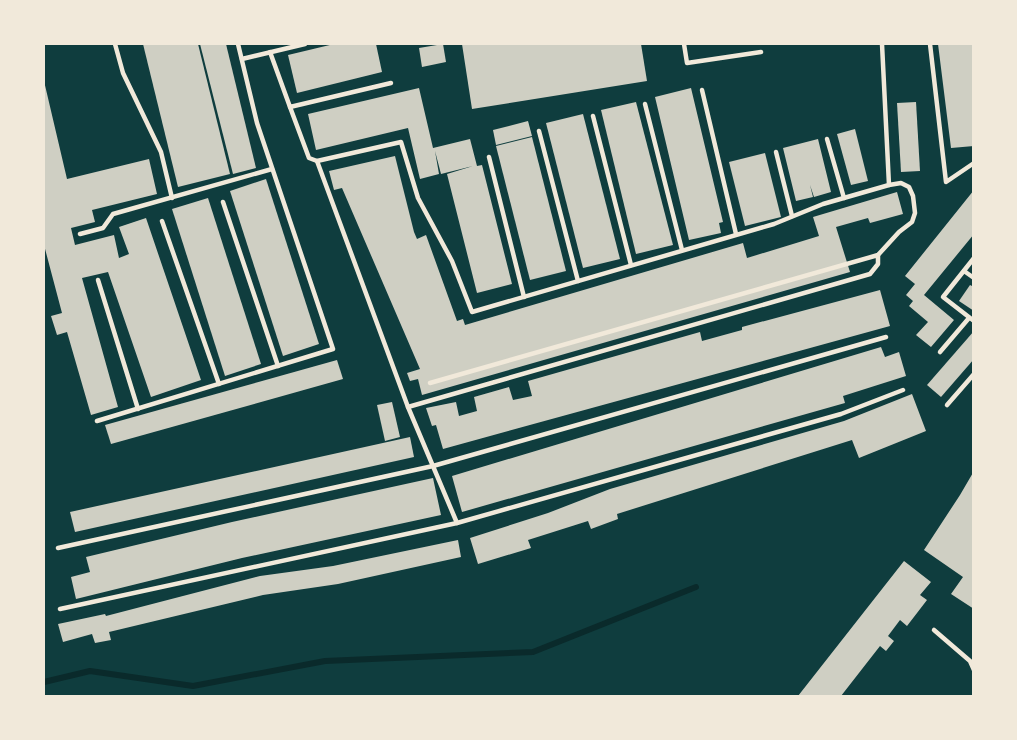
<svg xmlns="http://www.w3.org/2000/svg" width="1017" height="740" font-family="Ubuntu,sans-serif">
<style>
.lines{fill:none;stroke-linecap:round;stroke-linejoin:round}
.stream{stroke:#0a2a2b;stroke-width:6}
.building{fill:#cfcfc3}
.service{stroke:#f1e9da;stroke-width:4.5}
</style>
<rect width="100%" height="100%" fill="#0f3d3e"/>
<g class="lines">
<path class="stream" d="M44 682 90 671 193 686 325 661 533 652 696 587"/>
</g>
<g class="building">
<path d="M143 44H198L230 174 178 187Z"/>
<path d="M200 44H226L256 168 233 174Z"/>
<path d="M334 44H376L382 72 297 93 288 55Z"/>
<path d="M443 44 446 62 422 67 419 48Z"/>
<path d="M462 44H641L647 81 472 109Z"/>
<path d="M938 44H974V146L951 148Z"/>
<path d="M44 81 67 179 149 159 157 194 92 210 95 222 71 228 75 245 114 235 119 258 129 254 119 227 146 218 201 380 151 397 108 272 82 278 118 407 91 415 67 332 57 335 51 316 62 313 44 245Z"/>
<path d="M419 88 433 148 470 139 477 166 482 165 512 284 477 293 447 174 473 166 441 174 435 151 439 174 420 179 408 128 316 150 308 114Z"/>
<path d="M691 88 723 222 719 223 721 233 689 240 655 97Z"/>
<path d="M636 102 673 245 636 254 601 110Z"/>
<path d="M916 102 920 171 901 172 897 103Z"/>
<path d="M583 114 620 259 583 268 546 123Z"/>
<path d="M528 121 532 136 496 145 493 130Z"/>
<path d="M855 129 868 181 851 185 837 134Z"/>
<path d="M532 137 566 271 530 280 496 146Z"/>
<path d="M818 139 831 192 814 197 810 185 813 197 796 201 783 148Z"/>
<path d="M765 153 781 217 745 226 729 162Z"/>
<path d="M395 156 414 232 417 239 426 235 457 321 463 319 465 325 743 243 747 258 819 236 813 217 897 192 903 214 870 223 868 218 836 227 850 272 422 395 418 379 410 381 407 373 420 369 342 188 334 190 329 171Z"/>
<path d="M266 179 319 344 283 356 230 191Z"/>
<path d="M974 190V234L924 295 954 320 931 347 916 335 928 322 909 306 913 301 906 295 915 284 905 276Z"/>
<path d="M208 198 261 364 225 376 172 209Z"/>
<path d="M970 285 974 287V311L959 301Z"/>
<path d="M880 290 890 326 443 449 436 425 432 426 426 408 456 402 459 416 477 411 474 397 509 387 513 400 532 396 528 381 700 332 702 341 742 330V327Z"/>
<path d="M974 331V359L941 397 927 385Z"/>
<path d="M881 347 885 357 899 352 906 376 843 396 845 403 462 512 452 476Z"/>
<path d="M337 360 343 379 111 444 105 425Z"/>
<path d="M912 394 926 431 859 458 852 440 617 514 618 519 591 529 588 521 528 540 531 548 478 564 470 538 548 513 610 489 844 421Z"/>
<path d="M392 402 400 437 385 441 377 405Z"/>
<path d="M410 437 414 457 75 532 70 512Z"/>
<path d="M974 471V609L951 594 963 577 924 550 960 495Z"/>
<path d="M433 478 441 515 242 558 76 599 71 577 90 572 86 557 232 522Z"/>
<path d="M458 540 461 557 338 584 263 595 109 632 111 640 95 643 92 634 63 642 58 624 105 614 106 616 260 576 333 566Z"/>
<path d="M904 561 931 582 920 595 927 600 907 626 900 620 888 636 894 641 886 651 880 646 841 696H798Z"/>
</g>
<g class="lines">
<g class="service">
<path d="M115 44 123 73 161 152 172 198"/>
<path d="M684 44 687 63 761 52"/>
<path d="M930 44 946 182 974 163"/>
<path d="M270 52 290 107 391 83"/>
<path d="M242 59 305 44"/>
<path d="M702 90 736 234"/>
<path d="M645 104 682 250"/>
<path d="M290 107 309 158 317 161"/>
<path d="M593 116 631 265"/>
<path d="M539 131 578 281"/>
<path d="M827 139 844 198"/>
<path d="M776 152 792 216"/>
<path d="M489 157 524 297"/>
<path d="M223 202 278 366"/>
<path d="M162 221 219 384"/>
<path d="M80 234 103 228 113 214 272 169"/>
<path d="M878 255 899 232 912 222 915 213 913 196 909 187 901 183 889 185"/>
<path d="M974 258 943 297 974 321"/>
<path d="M964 271 974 278"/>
<path d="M98 280 138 409"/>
<path d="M940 352 969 318"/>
<path d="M947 405 974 374"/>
<path d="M408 407 870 274 878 264V255L430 383"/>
<path d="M97 421 333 349 257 123 238 44"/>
<path d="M457 523 408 407 317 161 401 142 418 198 452 261 472 312 774 224 823 204 889 185 882 44"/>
<path d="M58 548 433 466 886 337"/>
<path d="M60 609 457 523 841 414 903 390"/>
<path d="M934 630 970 661 974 670"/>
</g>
</g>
<rect width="1017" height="740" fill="none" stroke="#f1e9da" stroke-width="90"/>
</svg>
